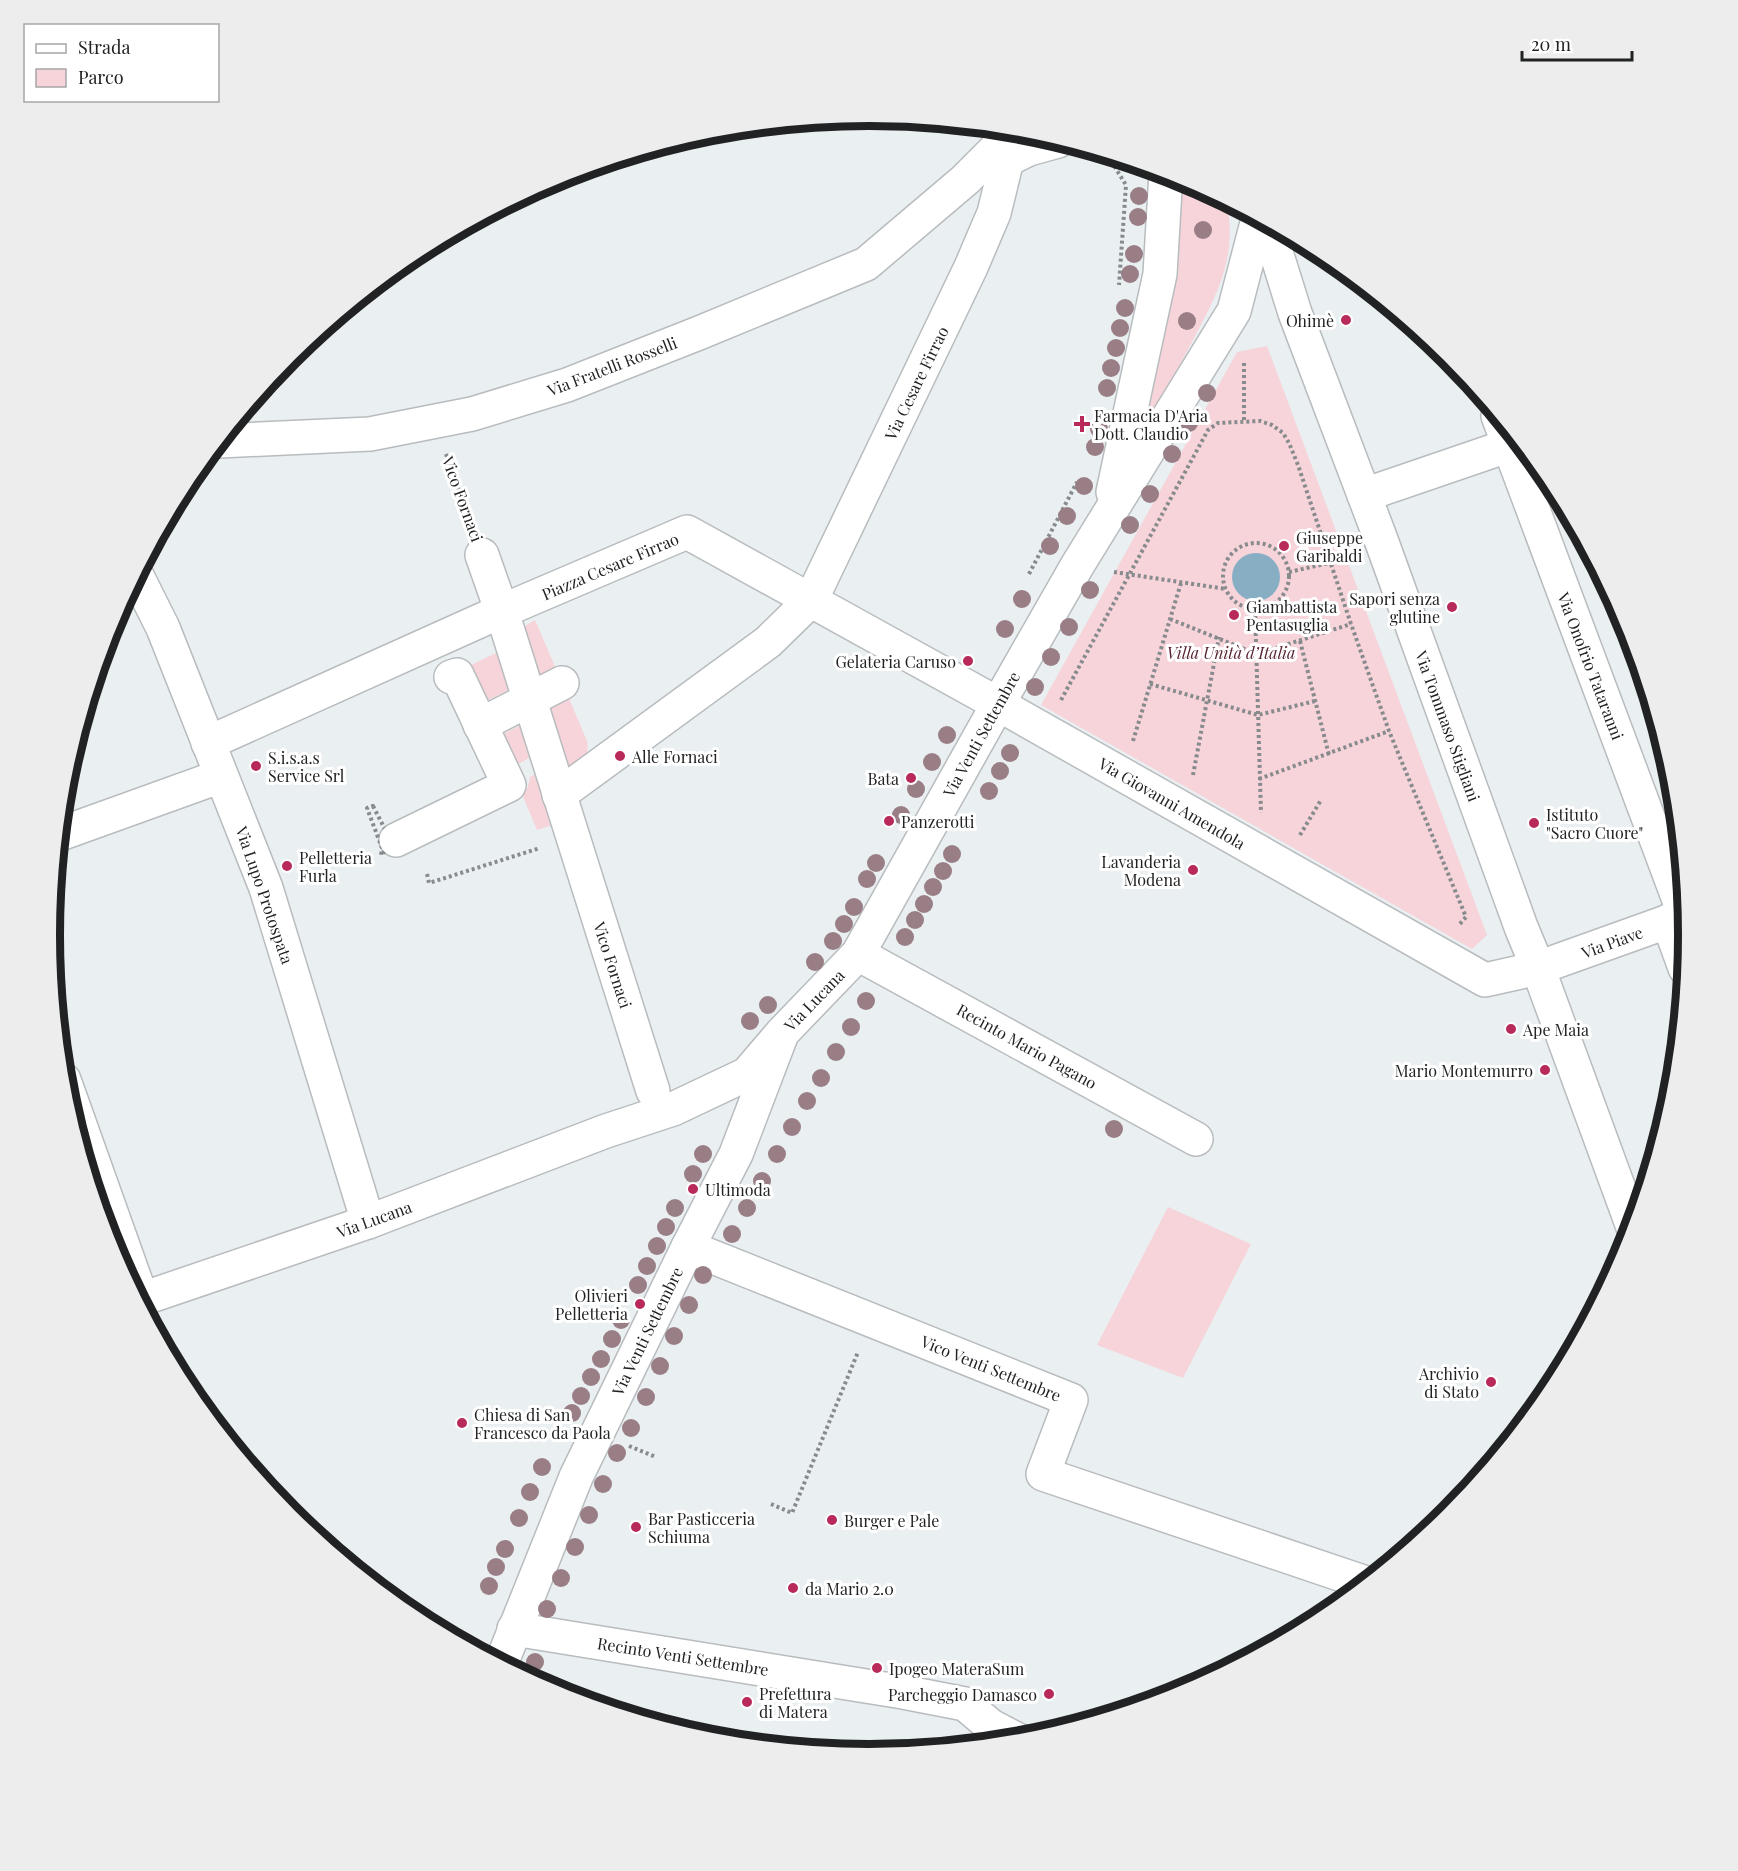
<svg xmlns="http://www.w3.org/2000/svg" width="1738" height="1871" font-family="'Playfair Display',serif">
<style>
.green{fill:#f6d4da}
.water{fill:#88aec4}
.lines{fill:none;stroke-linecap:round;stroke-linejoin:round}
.street-casing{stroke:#b8bcbe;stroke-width:36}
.secondary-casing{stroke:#b8bcbe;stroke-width:36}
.path{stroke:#888b8d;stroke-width:4;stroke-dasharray:3 3;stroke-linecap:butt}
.street{stroke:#fff;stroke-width:33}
.secondary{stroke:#fff;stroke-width:33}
.tree{fill:#997e86}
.poi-dot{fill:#b82a5a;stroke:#fff;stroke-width:2}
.labels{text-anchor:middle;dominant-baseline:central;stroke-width:6;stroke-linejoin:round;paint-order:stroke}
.poi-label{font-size:16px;fill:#212223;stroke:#fff;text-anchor:start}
.street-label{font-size:16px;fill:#212223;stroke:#fff}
.park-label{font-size:16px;font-style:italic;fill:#57212f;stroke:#fff}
.rim{fill:none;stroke:#212223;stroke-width:8}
</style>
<rect width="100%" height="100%" fill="#eaeff1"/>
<g class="green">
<path d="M1195 185 1226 201C1239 254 1217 295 1193 340 1180 365 1166 389 1153 413L1150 417 1146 415 1179 187Z"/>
<path d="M1267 346 1487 935 1472 949 1041 705 1237 352Z"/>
<path d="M535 620 560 678 541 681 523 627Z"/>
<path d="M502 650 515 687 480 704 463 669Z"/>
<path d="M565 689 587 741C590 758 581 763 570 775L549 710Z"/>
<path d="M525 723 535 755 509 769 495 738Z"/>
<path d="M539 772 556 824 537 830 522 794 528 787 530 777Z"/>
<path d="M1168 1207 1251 1244 1183 1378 1097 1345Z"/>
</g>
<circle class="water" cx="1256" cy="577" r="24"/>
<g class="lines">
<defs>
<g id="street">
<path d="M988 169 1029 149 1058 141"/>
<path d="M1267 223 1295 313 1380 537 1521 927 1538 968 1633 1227"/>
<path d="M1498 416 1685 916"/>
<path d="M1364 495 1519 442"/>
<path d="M482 555 502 612 653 1091"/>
<path d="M137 576 163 628 266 888 368 1222"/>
<path d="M480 725 562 683"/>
<path d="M208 743 495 614 687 532 998 704 1485 980 1538 968 1686 915"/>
<path d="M559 795 768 642 811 600 971 267 994 213 1007 160"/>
<path d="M60 834 221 776"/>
<path d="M396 840 509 785 457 675 451 677"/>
<path d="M1668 921 1685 968"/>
<path d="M858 954 1196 1139"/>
<path d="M64 1080 142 1299"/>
<path d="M688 1247 1071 1400 1043 1474 1366 1583"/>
<path d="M514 1629 903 1692 965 1704 991 1726 1018 1740"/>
<path d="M501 1664 576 1477 688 1247 736 1154 781 1036"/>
</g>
<g id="secondary">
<path d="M219 441 370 434 472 414 567 385 699 333 866 264 965 180 1015 130"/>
<path d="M1113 492 1160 274 1166 173"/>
<path d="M139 1300 368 1222 606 1131 673 1109 747 1074 782 1033 858 954 998 704 1077 566 1234 311 1258 219"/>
</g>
</defs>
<use href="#street" class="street-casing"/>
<use href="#secondary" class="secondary-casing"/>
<g class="path">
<path d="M1108 156 1126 185 1119 285"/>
<path d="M1244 363V421"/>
<path d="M446 454 471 523"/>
<circle cx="1256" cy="576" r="33"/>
<path d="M1114 572 1226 589"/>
<path d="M1289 572 1347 559"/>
<path d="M1029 574 1077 482"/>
<path d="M1255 609 1261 813"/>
<path d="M1170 619 1257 654 1351 624"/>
<path d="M1300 641 1329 755"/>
<path d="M1150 684 1258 715 1315 701"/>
<path d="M1061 700 1208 430 1218 423 1260 421 1272 425 1283 433 1289 443 1298 465 1351 624 1389 731 1466 917 1459 925"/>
<path d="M1133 741 1181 583"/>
<path d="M1193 775 1219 637"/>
<path d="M1259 779 1389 731"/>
<path d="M373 806 391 841 396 840 381 855 382 848 367 808Z"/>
<path d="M1300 835 1321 800"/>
<path d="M427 874 429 883 540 848"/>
<path d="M629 1446 656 1457"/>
<path d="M771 1504 792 1513 858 1352"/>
</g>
<use href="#street" class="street"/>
<use href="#secondary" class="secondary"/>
</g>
<g class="tree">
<circle cx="1139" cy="196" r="9"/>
<circle cx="1138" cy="217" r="9"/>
<circle cx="1203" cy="230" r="9"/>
<circle cx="1134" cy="254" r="9"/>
<circle cx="1130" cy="274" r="9"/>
<circle cx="1125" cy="308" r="9"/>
<circle cx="1187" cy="321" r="9"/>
<circle cx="1120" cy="328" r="9"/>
<circle cx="1116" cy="348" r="9"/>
<circle cx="1111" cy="368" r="9"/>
<circle cx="1107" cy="388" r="9"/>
<circle cx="1207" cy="393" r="9"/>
<circle cx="1189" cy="423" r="9"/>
<circle cx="1099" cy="429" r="9"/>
<circle cx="1095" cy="447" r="9"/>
<circle cx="1172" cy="454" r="9"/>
<circle cx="1084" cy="486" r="9"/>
<circle cx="1150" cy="494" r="9"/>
<circle cx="1067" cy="516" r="9"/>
<circle cx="1130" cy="525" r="9"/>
<circle cx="1050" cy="546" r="9"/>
<circle cx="1090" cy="590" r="9"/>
<circle cx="1022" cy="599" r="9"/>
<circle cx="1069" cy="627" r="9"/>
<circle cx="1005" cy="629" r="9"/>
<circle cx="1051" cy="657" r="9"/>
<circle cx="1035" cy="687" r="9"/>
<circle cx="947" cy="735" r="9"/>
<circle cx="1010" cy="753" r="9"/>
<circle cx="932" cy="762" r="9"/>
<circle cx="1000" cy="771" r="9"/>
<circle cx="916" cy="789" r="9"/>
<circle cx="989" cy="791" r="9"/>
<circle cx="901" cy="815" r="9"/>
<circle cx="952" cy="854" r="9"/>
<circle cx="876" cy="863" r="9"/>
<circle cx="943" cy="871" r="9"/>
<circle cx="867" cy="879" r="9"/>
<circle cx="933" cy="887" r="9"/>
<circle cx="924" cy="904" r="9"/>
<circle cx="854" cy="907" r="9"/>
<circle cx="915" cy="920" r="9"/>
<circle cx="844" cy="924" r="9"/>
<circle cx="905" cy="937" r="9"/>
<circle cx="833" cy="941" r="9"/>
<circle cx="815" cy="962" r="9"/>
<circle cx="866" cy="1001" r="9"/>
<circle cx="768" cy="1005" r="9"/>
<circle cx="750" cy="1021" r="9"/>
<circle cx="851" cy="1027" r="9"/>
<circle cx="836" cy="1052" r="9"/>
<circle cx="821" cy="1078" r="9"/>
<circle cx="807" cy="1101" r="9"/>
<circle cx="792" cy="1127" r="9"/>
<circle cx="1114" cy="1129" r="9"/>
<circle cx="703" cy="1154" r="9"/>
<circle cx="777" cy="1154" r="9"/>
<circle cx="693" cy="1174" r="9"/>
<circle cx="762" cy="1181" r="9"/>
<circle cx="675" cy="1208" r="9"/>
<circle cx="747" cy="1208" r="9"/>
<circle cx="666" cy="1227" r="9"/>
<circle cx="732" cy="1234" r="9"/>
<circle cx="657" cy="1246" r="9"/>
<circle cx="647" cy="1266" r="9"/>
<circle cx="703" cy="1275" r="9"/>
<circle cx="638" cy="1285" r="9"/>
<circle cx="689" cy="1305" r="9"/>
<circle cx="621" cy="1320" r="9"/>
<circle cx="674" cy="1336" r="9"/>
<circle cx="612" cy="1339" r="9"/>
<circle cx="601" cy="1359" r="9"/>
<circle cx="660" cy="1366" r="9"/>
<circle cx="591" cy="1377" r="9"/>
<circle cx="581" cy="1396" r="9"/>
<circle cx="646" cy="1397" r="9"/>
<circle cx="572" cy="1413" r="9"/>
<circle cx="631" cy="1428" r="9"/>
<circle cx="617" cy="1453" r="9"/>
<circle cx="542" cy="1467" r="9"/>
<circle cx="603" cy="1484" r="9"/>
<circle cx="530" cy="1492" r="9"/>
<circle cx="589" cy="1515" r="9"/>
<circle cx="519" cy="1518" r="9"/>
<circle cx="575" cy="1547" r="9"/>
<circle cx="505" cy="1549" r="9"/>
<circle cx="496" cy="1567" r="9"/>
<circle cx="561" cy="1578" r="9"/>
<circle cx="489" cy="1586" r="9"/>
<circle cx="547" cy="1609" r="9"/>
<circle cx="535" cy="1662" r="9"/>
</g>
<g class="poi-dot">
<circle cx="1346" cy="320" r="6"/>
<path d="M1079 415h6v6h6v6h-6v6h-6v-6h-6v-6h6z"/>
<circle cx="1284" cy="546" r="6"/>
<circle cx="1452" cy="607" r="6"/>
<circle cx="1234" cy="615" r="6"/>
<circle cx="968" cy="661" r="6"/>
<circle cx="620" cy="756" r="6"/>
<circle cx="256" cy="766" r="6"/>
<circle cx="911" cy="778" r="6"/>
<circle cx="889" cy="821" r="6"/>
<circle cx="1534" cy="823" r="6"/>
<circle cx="287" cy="866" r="6"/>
<circle cx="1193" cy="870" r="6"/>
<circle cx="1511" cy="1029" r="6"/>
<circle cx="1545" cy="1070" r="6"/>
<circle cx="693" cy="1189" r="6"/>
<circle cx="640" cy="1304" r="6"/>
<circle cx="1491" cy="1382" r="6"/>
<circle cx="462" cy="1423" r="6"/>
<circle cx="832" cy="1520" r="6"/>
<circle cx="636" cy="1527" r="6"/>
<circle cx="793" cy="1588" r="6"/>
<circle cx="877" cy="1668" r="6"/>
<circle cx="1049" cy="1694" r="6"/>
<circle cx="747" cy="1702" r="6"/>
</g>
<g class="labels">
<g class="poi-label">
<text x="1334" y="320" text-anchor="end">Ohimè</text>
<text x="1094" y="415">Farmacia D'Aria<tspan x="1094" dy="18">Dott. Claudio</tspan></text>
<text x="1296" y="537">Giuseppe<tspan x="1296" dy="18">Garibaldi</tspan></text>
<text x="1440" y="598" text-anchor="end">Sapori senza<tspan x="1440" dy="18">glutine</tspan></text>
<text x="1246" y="606">Giambattista<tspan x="1246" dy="18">Pentasuglia</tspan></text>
<text x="956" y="661" text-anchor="end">Gelateria Caruso</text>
<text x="632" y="756">Alle Fornaci</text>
<text x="268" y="757">S.i.s.a.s<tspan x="268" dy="18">Service Srl</tspan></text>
<text x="899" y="778" text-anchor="end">Bata</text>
<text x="1546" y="814">Istituto<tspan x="1546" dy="18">"Sacro Cuore"</tspan></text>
<text x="901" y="821">Panzerotti</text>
<text x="299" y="857">Pelletteria<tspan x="299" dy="18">Furla</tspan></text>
<text x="1181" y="861" text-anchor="end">Lavanderia<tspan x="1181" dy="18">Modena</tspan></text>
<text x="1523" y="1029">Ape Maia</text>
<text x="1533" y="1070" text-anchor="end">Mario Montemurro</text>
<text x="705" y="1189">Ultimoda</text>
<text x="628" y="1295" text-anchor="end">Olivieri<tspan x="628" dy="18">Pelletteria</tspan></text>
<text x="1479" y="1373" text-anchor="end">Archivio<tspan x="1479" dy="18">di Stato</tspan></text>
<text x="474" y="1414">Chiesa di San<tspan x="474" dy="18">Francesco da Paola</tspan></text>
<text x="648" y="1518">Bar Pasticceria<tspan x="648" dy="18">Schiuma</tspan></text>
<text x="844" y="1520">Burger e Pale</text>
<text x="805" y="1588">da Mario 2.0</text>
<text x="889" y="1668">Ipogeo MateraSum</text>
<text x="759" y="1693">Prefettura<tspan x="759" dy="18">di Matera</tspan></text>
<text x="1037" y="1694" text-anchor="end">Parcheggio Damasco</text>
</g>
<g class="street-label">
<text transform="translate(612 366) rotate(-21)">Via Fratelli Rosselli</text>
<text transform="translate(916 383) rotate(-64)">Via Cesare Firrao</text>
<text transform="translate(463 499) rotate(70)">Vico Fornaci</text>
<text transform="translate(610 566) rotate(-23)">Piazza Cesare Firrao</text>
<text transform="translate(1591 666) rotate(69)">Via Onofrio Tataranni</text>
<text transform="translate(1448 726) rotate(70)">Via Tommaso Stigliani</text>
<text transform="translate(981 734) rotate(-61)">Via Venti Settembre</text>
<text transform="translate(1172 803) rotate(30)">Via Giovanni Amendola</text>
<text transform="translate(265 895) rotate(71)">Via Lupo Protospata</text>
<text transform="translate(1612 942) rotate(-20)">Via Piave</text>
<text transform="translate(613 965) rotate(72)">Vico Fornaci</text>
<text transform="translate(814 1000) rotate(-46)">Via Lucana</text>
<text transform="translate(1027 1046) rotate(29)">Recinto Mario Pagano</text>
<text transform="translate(374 1219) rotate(-20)">Via Lucana</text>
<text transform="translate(647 1331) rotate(-64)">Via Venti Settembre</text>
<text transform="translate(991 1368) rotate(22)">Vico Venti Settembre</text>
<text transform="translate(683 1656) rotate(9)">Recinto Venti Settembre</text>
</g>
<g class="park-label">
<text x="1231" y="652">Villa Unità d’Italia</text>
</g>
</g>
<path d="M0 0H1738V1871H0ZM60 935a809 809 0 1 1 1618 0a809 809 0 1 1-1618 0Z" fill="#ededed" fill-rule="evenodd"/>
<path class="rim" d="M60 935a809 809 0 1 1 1618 0a809 809 0 1 1-1618 0Z"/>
<rect x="24" y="24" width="195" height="78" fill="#ffffff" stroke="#a6a7a7" stroke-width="1.5"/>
<rect x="36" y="44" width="30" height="9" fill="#ffffff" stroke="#a6a7a7" stroke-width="1.5"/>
<text x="78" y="54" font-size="18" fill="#212223">Strada</text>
<rect x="36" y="69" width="30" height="18" fill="#f6d4da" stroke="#a6a7a7" stroke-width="1.5"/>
<text x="78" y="84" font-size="18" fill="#212223">Parco</text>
<path d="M1522 51v9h110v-9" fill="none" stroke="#212223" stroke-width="3"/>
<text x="1531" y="51" font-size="18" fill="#212223" stroke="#ffffff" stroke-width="4.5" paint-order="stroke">20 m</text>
</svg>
